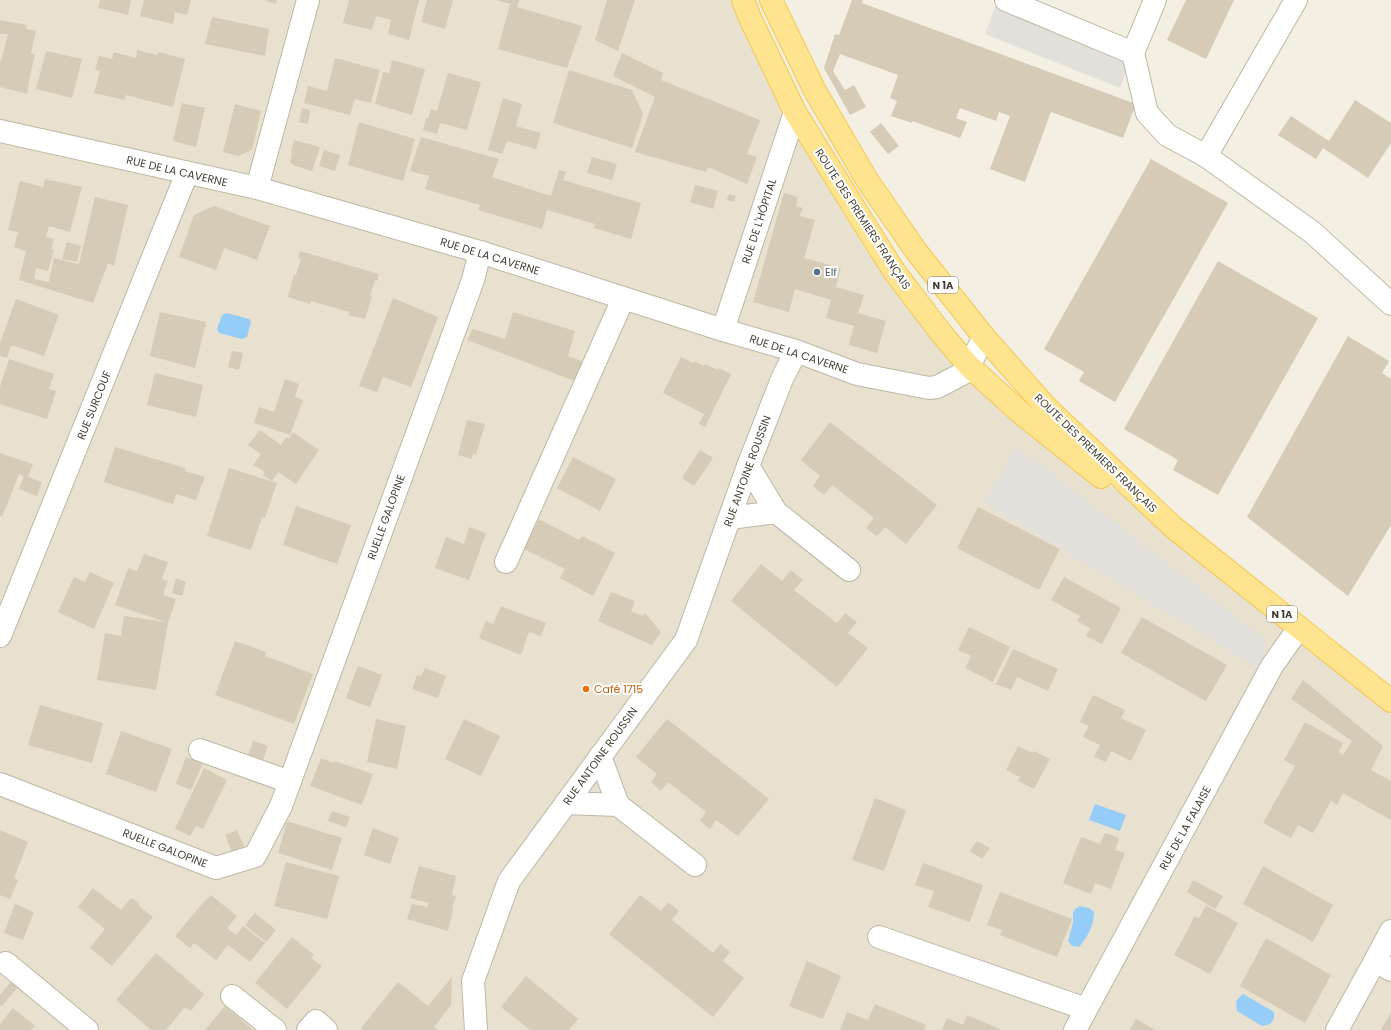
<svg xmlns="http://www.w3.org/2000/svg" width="1391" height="1030" font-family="Poppins,sans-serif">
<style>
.residential{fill:#e8e1cf}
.parking{fill:#e3e0db}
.water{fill:#96ccf8}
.building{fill:#d5cbb6}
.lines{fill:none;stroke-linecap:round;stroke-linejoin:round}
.minor-casing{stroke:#bfb7a4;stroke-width:24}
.major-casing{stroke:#f1c852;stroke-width:24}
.minor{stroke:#fff;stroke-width:22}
.major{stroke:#ffe48f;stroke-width:22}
.service-dot{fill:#5c6f8a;stroke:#fff;stroke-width:1.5}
.food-dot{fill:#e8710a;stroke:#fff;stroke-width:1.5}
.labels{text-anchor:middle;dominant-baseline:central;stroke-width:4;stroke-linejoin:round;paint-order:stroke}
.shield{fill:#fff;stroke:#7d7970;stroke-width:1}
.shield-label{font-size:10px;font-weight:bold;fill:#453f32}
.street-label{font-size:11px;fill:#453f32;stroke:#fff}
.service-label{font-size:11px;fill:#4e5e75;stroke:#fff;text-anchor:start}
.food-label{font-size:11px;fill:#c56008;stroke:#fff;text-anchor:start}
</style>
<rect width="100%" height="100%" fill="#f3efe2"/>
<path class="residential" d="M0 0H742L892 273 1094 476 1173 527 1391 701V1030H0Z"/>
<g class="parking">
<path d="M998 0 1133 53 1120 88 985 34Z"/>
<path d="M1017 446 1265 639V658L1258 668 984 503Z"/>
</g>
<g class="water">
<path d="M227 313 249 319 251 322 247 337 242 339 219 333 217 329 222 315Z"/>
<path d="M1095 804 1126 815 1120 831 1089 820Z"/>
<path d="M1080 906 1089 908 1094 912C1094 926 1088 936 1079 947L1072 946 1068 941 1073 923V913L1075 909Z"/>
<path d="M1243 994 1274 1012V1018L1272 1022 1270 1024 1262 1026 1237 1011 1236 1001Z"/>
</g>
<g class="building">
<path d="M100 0H131L128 15 98 8Z"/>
<path d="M144 0H191L187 15 175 12 173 24 140 16Z"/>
<path d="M264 0H277L276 4Z"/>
<path d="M349 0H419L409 40 388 34 391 20 376 16 372 30 343 23Z"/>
<path d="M427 0H453L445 29 421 22Z"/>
<path d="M497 0H519L517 7 582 26 567 68 498 49 510 4Z"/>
<path d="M607 0H635L618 51 595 40Z"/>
<path d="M852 0H863L862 3 1136 104 1123 138 1051 112 1025 182 990 169 1010 116 999 112 996 121 960 108 956 118 967 122 960 138 912 121V123L891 116 897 101 890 98 898 75 840 54 833 71 845 90 854 85 866 107 850 115 824 68 835 34 839 35Z"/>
<path d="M1186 0H1234L1206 59 1167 40Z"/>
<path d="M212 17 269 29 265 56 205 44Z"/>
<path d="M0 20 27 25 26 29 36 31 31 53 35 55 30 75 27 94 0 87V64L8 34H0Z"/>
<path d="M137 50 157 55 159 52 185 59 173 107 126 95 125 100 94 93 100 71 95 70 99 56 112 59 114 52 136 58Z"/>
<path d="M46 51 82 59 72 98 36 89Z"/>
<path d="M622 53 663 73 661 80 760 120 747 154 757 157 747 184 708 167 706 172 635 152 655 97 613 76Z"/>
<path d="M335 58 380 70 371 103 355 99 350 115 304 103 308 86 327 91Z"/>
<path d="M392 60 425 69 412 115 375 104 383 72 389 73Z"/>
<path d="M569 70 632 90 643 114 632 148 553 123Z"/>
<path d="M448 73 481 82 467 130 440 123 437 134 423 130 426 118 428 119 431 109 437 111Z"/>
<path d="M503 98 522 104 516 126 541 133 536 149 507 141 502 154 488 150Z"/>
<path d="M1355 100 1391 123V143L1368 178 1323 148 1316 159 1278 135 1291 116 1329 141Z"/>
<path d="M182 103 205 108 196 147 173 141Z"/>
<path d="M235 104 261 111 252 150 238 156 223 152Z"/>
<path d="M302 108 310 110 308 124 299 122Z"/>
<path d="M359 122 415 139 403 181 348 165Z"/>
<path d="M881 123 899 146 888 154 870 132Z"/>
<path d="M421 137 499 159 492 177 551 196 559 170 566 172 563 180 641 203 631 239 594 228 595 224 547 210 542 229 478 210 480 205 425 189 429 176 410 171Z"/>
<path d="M294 140 320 147 312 171 293 165 290 162 292 154 291 153Z"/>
<path d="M324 150 340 155 335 171 319 166Z"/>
<path d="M592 157 617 164 612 180 587 173Z"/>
<path d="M1151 159 1228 203 1115 402 1079 381 1084 372 1044 349Z"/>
<path d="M45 179 82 187 70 232 49 226 46 237 54 239 51 249 54 250 48 271 36 268 34 279 49 282 54 258 79 264 95 197 128 205 114 266 108 263 93 303 19 280 26 251 14 247 18 232 8 230 20 181 43 187Z"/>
<path d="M695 185 718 191 713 209 690 202Z"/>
<path d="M784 193 798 197 796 206 803 208 800 216 815 220 804 258 841 268 836 287 864 295 858 313 886 321 877 353 849 345 854 326 826 318 831 300 795 289 789 312 753 302Z"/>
<path d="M729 194 736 196 734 202 727 200Z"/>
<path d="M214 206 270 226 257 260 224 248 216 270 179 257 194 215Z"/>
<path d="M67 242 81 246 77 262 62 259Z"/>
<path d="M300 251 379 274 377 281 375 280 370 295 372 296 365 319 348 315 349 312 311 301 310 304 288 297 294 274 296 275 301 259 298 258Z"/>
<path d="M1218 261 1318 318 1218 495 1173 470 1178 460 1124 429Z"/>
<path d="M393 298 438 317 411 387 383 377 377 392 359 386Z"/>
<path d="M16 299 59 315 44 356 15 346H11L7 358 0 356V343Z"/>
<path d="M160 312 206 322 195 368 150 356Z"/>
<path d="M513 312 575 331 568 356 584 362 575 381 467 340 473 329 505 339Z"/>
<path d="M1348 336 1389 361 1382 373 1391 379V525L1348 596 1247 517Z"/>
<path d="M232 351 243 353 239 370 228 367Z"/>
<path d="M681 357 693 363 694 361 704 366 705 364 718 370 719 368 731 374 705 427 699 424 704 414 663 393Z"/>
<path d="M9 359 54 374 49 389 56 391 47 419 0 404V387Z"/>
<path d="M155 373 203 385 196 417 147 405Z"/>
<path d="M285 379 299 384 295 397 303 400 290 435 254 423 259 407 274 412Z"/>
<path d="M467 420 485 424 476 455 473 454 472 459 458 455Z"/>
<path d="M830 422 937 505 906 544 885 527 877 536 866 528 874 518 832 485 824 495 813 486 820 476 801 460Z"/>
<path d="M260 430 281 445 286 437 289 439 293 432 319 450 296 484 278 472 272 481 263 475 265 472 253 465 261 454 248 445Z"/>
<path d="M115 447 185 468V471L205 477 196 500 176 494 173 504 104 482Z"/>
<path d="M700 450 713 458 694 486 682 478Z"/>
<path d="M0 453 33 464 28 477 42 482 37 496 19 489 24 476 19 474 2 517 0 516Z"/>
<path d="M573 457 616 479 600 511 557 488Z"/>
<path d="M229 468 277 483 265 518 262 517 251 550 207 536Z"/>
<path d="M296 506 351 525 337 564 283 545Z"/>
<path d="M978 507 1060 549 1039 590 957 548Z"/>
<path d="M539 519 579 540 582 536 615 553 593 596 560 578 565 569 524 549Z"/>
<path d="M469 527 486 533 469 580 435 568 446 537 464 544Z"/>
<path d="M144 554 168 562 162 579 168 581 163 595 176 599 168 623 156 690 97 680 105 633 121 636 124 616 166 622 115 605 128 568 137 571Z"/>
<path d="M761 564 782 581 791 570 803 580 794 590 837 623 845 613 857 622 848 633 868 648 837 687 731 601Z"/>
<path d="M90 572 114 583 94 629 58 612 74 577 85 582Z"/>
<path d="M1064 577 1121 608 1102 644 1086 636 1090 628 1077 621 1080 616 1051 600Z"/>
<path d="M176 578 186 582 182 596 172 593Z"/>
<path d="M611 592 635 601 631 611 643 616 645 613 661 632 652 645 598 621Z"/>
<path d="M501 606 546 623 541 636 529 632 521 655 479 638 486 621 493 624Z"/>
<path d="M1142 617 1227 665 1206 701 1121 653Z"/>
<path d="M969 627 1010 647 993 682 965 668 971 656 958 650Z"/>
<path d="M235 641 266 652 265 656 313 674 294 724 215 695Z"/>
<path d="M1013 649 1058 669 1048 691 1017 677 1011 690 996 684Z"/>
<path d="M358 666 382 675 370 707 346 698Z"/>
<path d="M425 668 446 676 438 698 412 689 417 675 421 676Z"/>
<path d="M1303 680 1383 746 1371 770 1391 781V820L1343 793 1337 805 1331 801 1313 833 1298 825 1291 838 1263 823 1295 766 1284 760 1305 722 1343 743 1339 752 1343 755 1352 741 1291 699Z"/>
<path d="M1093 695 1125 710 1121 718 1146 730 1131 761 1111 751 1106 762 1094 757 1100 745 1083 737 1089 726 1080 722Z"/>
<path d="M40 705 103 723 92 763 28 745Z"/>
<path d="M376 719 406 726 397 769 367 762Z"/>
<path d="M464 719 500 736 481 776 445 759Z"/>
<path d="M667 719 769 799 738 836 716 820 710 829 700 821 706 812 668 782 661 791 651 782 657 774 636 757Z"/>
<path d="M121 731 172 749 156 792 106 774Z"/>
<path d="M253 741 268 746 263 760 248 756Z"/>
<path d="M1018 746 1032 753 1034 751 1050 759 1034 789 1018 781 1020 777 1006 770Z"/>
<path d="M186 757 203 763 191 790 176 784Z"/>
<path d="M321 758 334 763V761L373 774 362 805 310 786Z"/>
<path d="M204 768 227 780 203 829 196 826 190 836 175 829Z"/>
<path d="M875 798 906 810 884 871 852 860Z"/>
<path d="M332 811 350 817 346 827 328 821Z"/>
<path d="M287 821 342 838 332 870 278 853Z"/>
<path d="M373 828 399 838 390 864 364 855Z"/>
<path d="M0 830 28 842 14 878 18 880 10 899 0 895Z"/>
<path d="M237 830 244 846 232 852 225 835Z"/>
<path d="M1105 833 1119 838 1115 850 1125 853 1111 889 1095 883 1091 894 1063 883 1081 837 1100 844Z"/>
<path d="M977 841 990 848 982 859 970 851Z"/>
<path d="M286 862 339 876 327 919 274 906Z"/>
<path d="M923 863 983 885 970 922 928 907 934 891 915 885Z"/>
<path d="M419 866 456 876 452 895 456 896 452 909 453 910 448 931 407 919 412 904 427 907 429 903 410 898Z"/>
<path d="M1263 866 1333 905 1313 942 1243 904Z"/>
<path d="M1193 880 1223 896 1215 909 1187 892Z"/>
<path d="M93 888 121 910 131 898 139 903 140 907 153 917 112 966 90 948 105 929 78 907Z"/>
<path d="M1000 892 1072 919 1057 957 1000 935 1002 930 987 925Z"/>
<path d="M211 895 237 916 227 928 236 935 243 926 265 943 250 962 228 945 216 960 194 943 190 948 175 936 200 906Z"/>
<path d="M640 895 661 911 668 902 679 911 672 920 713 953 720 944 730 952 723 961 744 978 713 1017 609 934Z"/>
<path d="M15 904 34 912 23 940 4 933Z"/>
<path d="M1206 905 1238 923 1210 974 1174 955 1195 916 1199 918Z"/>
<path d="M255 913 276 930 266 942 245 925Z"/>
<path d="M292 937 314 955 311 958 322 966 287 1009 255 983Z"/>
<path d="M1266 938 1331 975 1305 1023 1240 986Z"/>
<path d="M156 953 204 994 191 1011 185 1007 166 1030H151L116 1000Z"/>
<path d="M807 961 841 976 823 1019 789 1006Z"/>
<path d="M526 976 578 1019 569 1030H530L501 1007Z"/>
<path d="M452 977 451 1005 434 1027 438 1030H363L361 1028 398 982 428 1006Z"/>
<path d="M12 980 25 990 23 993 17 988 2 1006 0 1005V995Z"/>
<path d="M875 1004 926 1025 924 1030H840L847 1012 868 1020Z"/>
<path d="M225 1006 253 1030H205Z"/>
<path d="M13 1008 35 1026 31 1030H0V1024Z"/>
<path d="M1391 1013V1030H1381Z"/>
<path d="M967 1015 1000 1029 999 1030H942L947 1018 963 1025Z"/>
<path d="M1136 1019 1155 1030H1130Z"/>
</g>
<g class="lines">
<defs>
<g id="minor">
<path d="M1006 0 1133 53 1155 0"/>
<path d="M1133 53 1147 113 1167 135 1206 156 1312 232 1391 304"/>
<path d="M0 131 257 188 480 252 723 330 796 351 857 374 929 388 937 387 962 374 969 366 984 337"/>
<path d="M1206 156 1296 0"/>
<path d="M257 188 308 0"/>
<path d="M723 330 795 112"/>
<path d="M748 466 776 512 849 570"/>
<path d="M730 518 776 512"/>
<path d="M506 562 623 299"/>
<path d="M0 636 187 173"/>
<path d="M200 750 290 782"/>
<path d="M600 756 618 805"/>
<path d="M0 784 216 868 255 856 281 806 473 280 480 252"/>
<path d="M566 803 618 805 695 865"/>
<path d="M879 937 1086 1009"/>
<path d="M1375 961 1391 931"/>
<path d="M6 963 87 1030"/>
<path d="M232 996 275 1030"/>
<path d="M308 1030 316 1021 326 1030"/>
<path d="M476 1030 473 981 509 881 686 640 748 466 782 379 796 351"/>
<path d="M1075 1030 1272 666 1299 628"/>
<path d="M1337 1030 1375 961 1391 970"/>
</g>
<g id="major">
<path d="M743 0 750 18 795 112 860 217 894 271 941 333 969 366 1022 414 1101 477"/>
<path d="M771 0 815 91 867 180 916 251 984 337 1047 408 1173 527 1391 701"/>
</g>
</defs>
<use href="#minor" class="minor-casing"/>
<use href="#major" class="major-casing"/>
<use href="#minor" class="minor"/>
<use href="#major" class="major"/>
</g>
<circle class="service-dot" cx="817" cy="272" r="4"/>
<circle class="food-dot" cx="586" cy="689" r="4"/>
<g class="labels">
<g class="shield">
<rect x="928" y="277" width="30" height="16" rx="3"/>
<rect x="1267" y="606" width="30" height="16" rx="3"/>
</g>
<g class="shield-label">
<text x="943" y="285">N 1A</text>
<text x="1282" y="614">N 1A</text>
</g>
<g class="street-label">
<text transform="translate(177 171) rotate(13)">RUE DE LA CAVERNE</text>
<text transform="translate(863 219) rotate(57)">ROUTE DES PREMIERS FRANÇAIS</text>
<text transform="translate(759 221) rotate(-72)">RUE DE L'HÔPITAL</text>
<text transform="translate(490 256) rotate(17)">RUE DE LA CAVERNE</text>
<text transform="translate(799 354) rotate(18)">RUE DE LA CAVERNE</text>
<text transform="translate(94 405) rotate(-68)">RUE SURCOUF</text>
<text transform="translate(1096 453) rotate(44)">ROUTE DES PREMIERS FRANÇAIS</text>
<text transform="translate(747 471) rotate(-70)">RUE ANTOINE ROUSSIN</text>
<text transform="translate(386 517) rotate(-70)">RUELLE GALOPINE</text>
<text transform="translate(600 756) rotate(-54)">RUE ANTOINE ROUSSIN</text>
<text transform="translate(1185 828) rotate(-61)">RUE DE LA FALAISE</text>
<text transform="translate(165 848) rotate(21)">RUELLE GALOPINE</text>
</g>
<g class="service-label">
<text x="825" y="272">Elf</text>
</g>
<g class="food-label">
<text x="594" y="689">Café 1715</text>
</g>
</g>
</svg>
